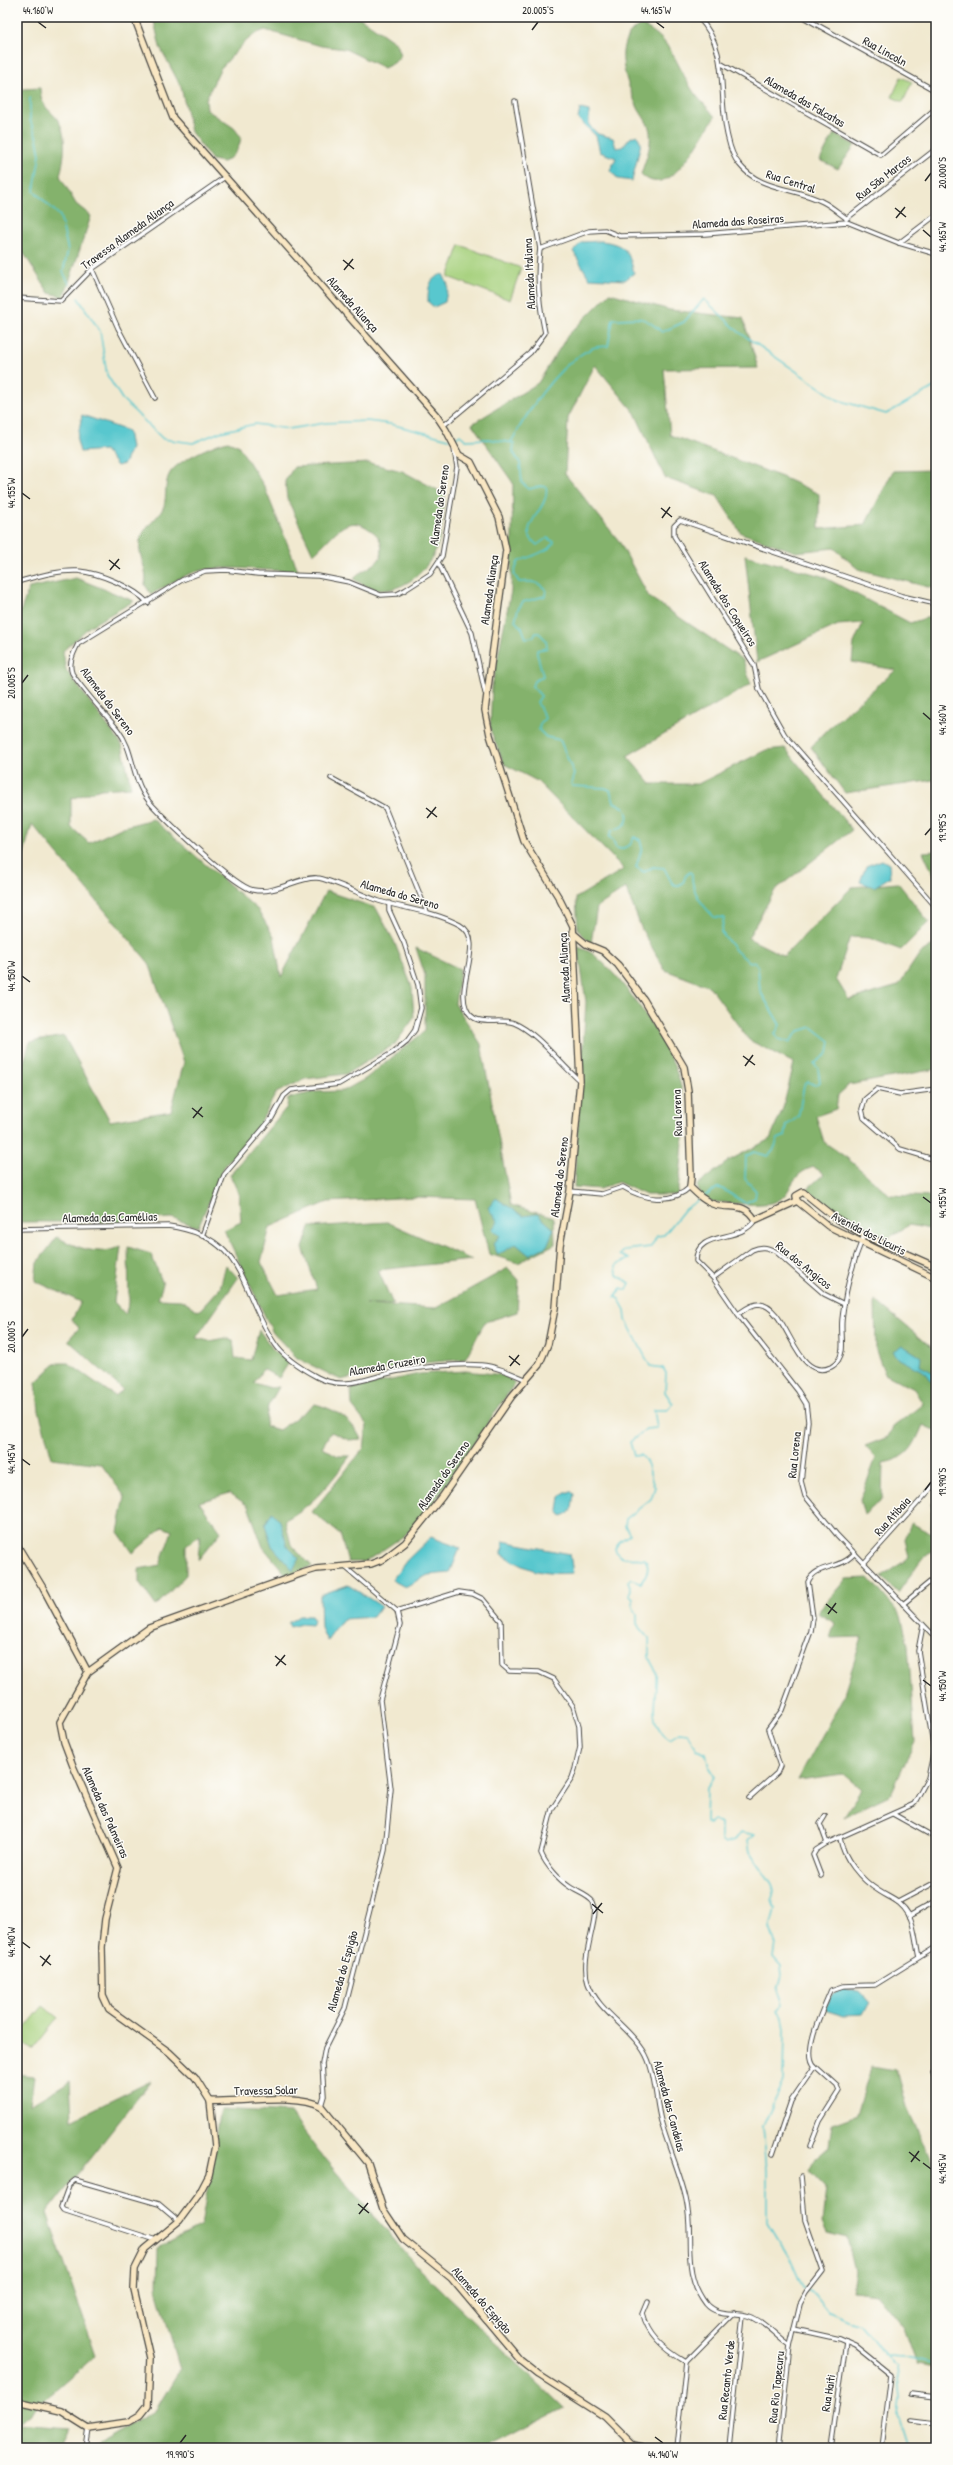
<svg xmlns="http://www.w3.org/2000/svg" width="953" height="2465" font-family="'Patrick Hand',sans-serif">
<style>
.green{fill:#a5d07c;stroke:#687e54}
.forest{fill:#84b26c;stroke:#586e4c}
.water{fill:#59c7ce;stroke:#42797c}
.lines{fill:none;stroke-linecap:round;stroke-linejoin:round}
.stream{stroke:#59c7ce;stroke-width:1.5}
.street-casing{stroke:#494844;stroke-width:5.5}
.secondary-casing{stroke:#494844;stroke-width:8}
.street{stroke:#fff;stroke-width:3.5}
.secondary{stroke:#f9e7c3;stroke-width:5.5}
.ticks{fill:none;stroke:#2b2b2b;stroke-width:1.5}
.labels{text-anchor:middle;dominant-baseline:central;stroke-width:3;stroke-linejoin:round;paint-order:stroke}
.street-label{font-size:12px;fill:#2b2b2b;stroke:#fdfcf7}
.neatline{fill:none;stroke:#2b2b2b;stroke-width:1.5}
.ticks-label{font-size:10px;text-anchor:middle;fill:#2b2b2b}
</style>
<rect width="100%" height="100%" fill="#fdfcf7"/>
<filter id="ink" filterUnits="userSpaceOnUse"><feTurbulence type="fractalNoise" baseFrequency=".025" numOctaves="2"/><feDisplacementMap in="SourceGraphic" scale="8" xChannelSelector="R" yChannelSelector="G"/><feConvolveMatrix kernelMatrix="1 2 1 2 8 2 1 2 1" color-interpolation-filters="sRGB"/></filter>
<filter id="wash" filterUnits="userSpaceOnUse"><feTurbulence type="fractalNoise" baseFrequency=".012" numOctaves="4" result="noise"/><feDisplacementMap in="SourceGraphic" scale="16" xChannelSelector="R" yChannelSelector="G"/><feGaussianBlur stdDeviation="0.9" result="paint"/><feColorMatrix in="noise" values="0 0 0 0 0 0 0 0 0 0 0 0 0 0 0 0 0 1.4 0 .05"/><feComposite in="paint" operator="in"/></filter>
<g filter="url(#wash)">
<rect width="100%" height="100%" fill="#f1e9d0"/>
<g class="green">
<path d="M901 77 912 82 903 102 892 97Z"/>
<path d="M460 245 521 268 510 300 448 277Z"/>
<path d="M43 2006 58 2018 32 2050 17 2038Z"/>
</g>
<g class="forest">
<path d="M153 17H359L397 44 401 55 394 63 384 68 345 49 321 46 265 30 255 34 244 43 220 69 206 99 207 110 234 128 241 137C239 150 235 156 223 162L212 160 191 132 181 87 160 47Z"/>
<path d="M640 25C672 36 677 69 695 94 701 102 709 108 715 117 702 134 670 204 641 174 645 161 652 146 650 132 649 124 643 117 639 110 627 85 609 42 640 25Z"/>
<path d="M40 88C41 112 54 109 61 126 67 142 64 159 60 176L76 204 91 216 64 297 49 293 23 252 17 247V102L23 89Z"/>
<path d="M834 134 855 145 838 169 820 160Z"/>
<path d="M610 293 670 310 743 318 758 368 664 369 670 435 782 477 819 494V529L865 525 893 471 936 470V589L858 569 834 548 796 552 741 533 717 496 665 478 635 413 595 365 568 418 565 474 619 541 649 597 743 660 751 684 627 756 651 784H698L766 750 785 748 852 830 775 890 748 938 784 956 852 887 898 883 929 922 901 950 869 938 850 937 836 979 849 1000 898 986 920 953 936 943V1069L849 1085 838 1095 836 1109 816 1116 824 1142 847 1158 890 1195 932 1197 936 1202V1230L909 1225 885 1240 806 1190 824 1174 814 1167C789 1174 793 1192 779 1200 764 1209 722 1201 702 1201L697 1185 730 1160 770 1139 783 1108 794 1063 749 1040 710 987 665 970 642 930 626 888 597 907 591 943 578 930 576 898 624 869 537 781 504 764 490 729 492 686 511 591 513 483 472 424 538 383 568 335Z"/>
<path d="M228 441 238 445 264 486 298 570C264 573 223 562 192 573 178 578 165 588 151 594L145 585C149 568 137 558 140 541 143 526 159 519 164 506 167 495 164 483 170 473 177 461 214 444 228 441Z"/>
<path d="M369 463 402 471 445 494C443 509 443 526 439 540 433 565 409 590 382 590 373 591 361 584 354 579 361 570 377 565 380 558 383 552 382 542 378 537 376 533 370 530 366 527 343 513 329 543 313 554L287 498 285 481 294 467Z"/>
<path d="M745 555 822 576 910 623 936 615V782L934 780 845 793 811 747 833 724 896 670 852 662 854 643 863 623 838 625 757 662Z"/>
<path d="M76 578 134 601 90 626 63 651 66 670 122 745 131 787 101 789 71 799V827L89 843 123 827 153 819 258 910 274 937 281 977 326 891 376 908 394 941 412 987 414 1018 395 1044 346 1074 305 1079 276 1093 258 1127 224 1167 198 1227 172 1218 106 1222H17V1084L30 1042 64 1036 110 1121 171 1111 184 1062 149 963 32 824 17 878V621L29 588Z"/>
<path d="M936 851V880L923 852Z"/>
<path d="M578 947C583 949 590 951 594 955 624 978 677 1054 682 1092 686 1121 682 1166 677 1195H646L618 1182 600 1189 574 1187 586 1002Z"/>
<path d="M416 948 460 969 455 1004 481 1044 511 1205 554 1218 555 1244 518 1263 489 1254 475 1199 415 1197 328 1202 270 1227 261 1262 278 1295 317 1289 303 1248 310 1227 387 1222 472 1260 378 1270 393 1304H366L436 1308 508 1268 519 1280 517 1312 485 1322 465 1359 403 1365 341 1380 297 1358 273 1333 224 1230 241 1222 239 1194 230 1175 287 1107 288 1098 315 1092 343 1091 365 1079 425 1031V975Z"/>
<path d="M57 1237C77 1248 100 1257 121 1246L114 1302 125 1314 129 1303 128 1247 151 1254 163 1284 158 1299 181 1300 199 1311 220 1288 226 1265 238 1278 196 1338 209 1341 225 1338 233 1340 235 1358 251 1360 259 1330 274 1351 290 1361 279 1378 263 1369 254 1383 271 1388 279 1387 268 1406 265 1426 279 1430 315 1404C337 1410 351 1419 361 1439L349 1440 331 1432 322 1447 338 1456H350C330 1483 315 1504 285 1520L291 1545 312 1566 287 1576 263 1547 248 1506 230 1493 199 1502 221 1532 198 1560 200 1535 186 1546V1575L156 1606 139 1582V1569L160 1565 172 1531 163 1527 133 1553 118 1532 125 1497 101 1464 52 1458 39 1411 36 1382 56 1363H68L115 1396 123 1390 68 1340 79 1328 72 1320 81 1302 35 1281 37 1263Z"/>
<path d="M875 1300 936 1351V1431L923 1425C913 1448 909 1458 883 1463L882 1499 864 1515 860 1500 876 1458 865 1446 888 1437 893 1427 923 1404 914 1389 885 1374 876 1351Z"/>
<path d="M465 1371 504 1375 515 1383 424 1517 405 1535 365 1562H348L340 1534 312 1512 364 1448 367 1425 352 1406 351 1389 419 1374Z"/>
<path d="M932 1503 936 1506V1548L920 1561 898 1593 882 1576 909 1558 905 1539 911 1523 931 1533Z"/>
<path d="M869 1578 901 1616 908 1645 915 1741 891 1794 844 1817 862 1790 843 1774 798 1780 843 1697 862 1637 830 1638 835 1623 817 1613 846 1579Z"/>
<path d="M871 2066 897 2070 907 2107 936 2172V2367L917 2364 904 2328 876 2294 852 2291 855 2271 847 2238 827 2233 822 2222 826 2189 809 2171 815 2159 829 2147 832 2123 857 2114Z"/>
<path d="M17 2074 34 2076 30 2105 70 2081 72 2120 151 2081 47 2213 96 2355 17 2424Z"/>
<path d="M221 2109 290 2113 318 2151 420 2270 564 2408 485 2448H93L95 2445 155 2411 180 2369 157 2289 158 2248 201 2226Z"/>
<path d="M17 2425V2424L70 2428 58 2448H17Z"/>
</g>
<g class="water">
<path d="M580 109 589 111V125L598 134 613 138 616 148 622 147 630 138 637 135 641 143 632 181 618 179 610 170 616 158 600 152 596 136 578 119Z"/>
<path d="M601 241C625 244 629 251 634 273L625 280 589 278 573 251 582 242Z"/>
<path d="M443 274 448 285 445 302 434 307 428 302C428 287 429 278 443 274Z"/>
<path d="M82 415 128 431 131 448 124 464 117 466 105 450 80 452 77 440Z"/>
<path d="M882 860 889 864 890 877 874 887 860 882 866 866Z"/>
<path d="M496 1198 523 1216 537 1214 554 1229 547 1246 529 1255 516 1244 498 1255 493 1244 500 1236 492 1229 498 1222 488 1208Z"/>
<path d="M902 1345 921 1357 920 1366C933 1372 936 1373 936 1388L926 1373 899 1359 893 1351Z"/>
<path d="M565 1492H572L574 1494 572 1508 567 1514 562 1516 558 1511 560 1497Z"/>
<path d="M272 1512 280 1521 287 1546 299 1558 293 1570 272 1546 265 1525Z"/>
<path d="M431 1537 460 1548 450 1573 428 1575 405 1587 392 1580 407 1560Z"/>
<path d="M503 1541 570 1554 573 1573C541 1575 529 1571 502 1554Z"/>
<path d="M348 1585 381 1606 373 1617 343 1619 327 1641 321 1628 320 1595Z"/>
<path d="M299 1616H311L314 1620 311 1625 301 1624 290 1627 288 1623Z"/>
<path d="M840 1989 859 1990 870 2002 863 2015 844 2016 826 2010 830 1997Z"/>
</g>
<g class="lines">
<g class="stream">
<path d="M30 98V120L37 139 40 155 34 191 60 216 68 250 63 272 70 285"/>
<path d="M78 298 100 331 107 375 122 399 163 439 193 443 220 432 255 424 288 429 325 423 367 421 390 424 449 439"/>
<path d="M453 440 460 435 466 440 488 439 514 443 513 452 520 463 522 483 529 489 541 486 546 487C551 510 513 526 537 545L547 538 554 542C552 551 527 557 518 562L514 574 519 582C531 582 537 580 546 590L545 596 523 602 518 609 515 621 522 628 526 638 533 637 536 633H539L546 640 547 648 537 650V653L543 676 534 681 532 686 541 696 537 702 545 718 540 724 539 730 546 737 560 740 574 774 571 784 573 786 605 788 610 790 614 802 625 808C632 822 624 828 612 830L609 837 613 840 616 848 621 849 630 845 634 837 640 840 642 848 636 867 644 872 653 867 664 868 672 883 677 886 683 883 686 875 690 872 692 874C691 891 702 905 714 917L724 918 721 932 736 951 748 961 755 963 758 967 760 991 780 1025 775 1034 778 1039 789 1042 799 1031 812 1027 830 1041 828 1053 814 1064 818 1068 820 1082 815 1085 808 1082 804 1085 799 1113 798 1117 787 1125 785 1136 778 1139 773 1151 768 1156 754 1152 746 1156 745 1179 756 1191 755 1198 745 1203 719 1187 705 1196"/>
<path d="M511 442C528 411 559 362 593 348 597 346 603 347 608 346L613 319C640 319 640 313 662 332L684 322 704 299 739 332 838 400 886 414 936 386"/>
<path d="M700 1199 685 1209 664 1235 657 1236 651 1247 625 1250 620 1255 629 1259 616 1265 617 1275 630 1283 627 1290 621 1288 615 1297 619 1299 625 1310 626 1320 650 1366 663 1368 666 1373 665 1392 673 1404 667 1410H654L657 1428 646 1429 630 1442 634 1456 641 1455C652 1466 648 1475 655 1487L651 1499 626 1519 625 1526 630 1534 619 1542 615 1549C619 1563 635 1557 644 1559 652 1566 646 1576 641 1583L631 1579 628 1582 631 1590 629 1594 633 1598 632 1605 637 1614V1624L649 1638C650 1644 648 1651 649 1656 649 1662 656 1667 656 1674 658 1697 644 1723 670 1739L679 1733 687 1734 698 1750 706 1754 709 1768 715 1777 707 1788 706 1822 709 1825 713 1820 721 1824V1840L725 1843 735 1840 741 1832 755 1835 748 1841 750 1852 772 1884 774 1890 772 1900 775 1909 770 1928 775 1942 773 1958 781 1967 782 1975 778 1990 783 2005 777 2011 783 2017 785 2029 784 2081 763 2126 767 2171V2222L792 2263 803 2288 815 2294 829 2312 860 2325 885 2356 906 2357 936 2364"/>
<path d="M886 2357 897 2367 900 2398 898 2416 908 2448"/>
</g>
</g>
</g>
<g filter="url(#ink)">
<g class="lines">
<defs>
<g id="street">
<path d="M698 17C731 51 717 95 728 138 730 147 733 157 739 164 760 191 795 187 823 202 831 206 839 213 846 218"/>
<path d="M803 17 936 91"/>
<path d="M720 63 881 155 936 108"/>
<path d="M846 219 936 149"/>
<path d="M899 243 936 215"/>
<path d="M540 249 589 231 605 230 620 236 705 234 847 222 899 243 936 254"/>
<path d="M92 269 118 328 155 398"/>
<path d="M17 298 61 301 92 269 225 177"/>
<path d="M443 426 530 353 545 333C539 305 536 278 540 249L515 101"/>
<path d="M454 449 457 467 455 479 442 556 430 574 405 590 397 594 381 595 349 582 318 576 258 574 226 570 205 571 182 580 78 644C74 652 68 663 72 673 80 687 107 716 118 730 136 753 130 782 153 806 168 822 235 887 253 890 276 895 299 876 317 878 331 879 363 896 379 901 406 909 434 911 460 925 486 939 456 984 466 1008 474 1029 499 1017 514 1023 538 1033 560 1064 580 1081"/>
<path d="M439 564 472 633 485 693"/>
<path d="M17 582C36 577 58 570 78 571 100 573 133 587 148 603"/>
<path d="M936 604 902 596 680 520 674 526V536L754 665 759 689 785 735 936 907"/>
<path d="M331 778 385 808 427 912"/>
<path d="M936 1089 900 1094 877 1089 865 1099 862 1109 864 1118 900 1149 936 1160"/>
<path d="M570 1191 602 1194 623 1187C642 1199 672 1205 690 1187"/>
<path d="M755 1220C740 1244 696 1229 696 1261L713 1278 740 1317 798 1391 806 1404 808 1421 801 1481 805 1496 837 1535 936 1638"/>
<path d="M17 1229 168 1226C248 1237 238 1290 275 1344 284 1358 302 1369 317 1377 345 1392 371 1376 399 1371 425 1367 454 1363 481 1365 496 1366 513 1374 527 1380"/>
<path d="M202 1236 224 1175 272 1118 284 1096 291 1090 339 1084 392 1053 407 1041 415 1030 421 1008 418 985 404 943 389 910V903"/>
<path d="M713 1278 752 1250C761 1246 766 1247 775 1251L824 1294 844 1304"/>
<path d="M738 1314C744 1310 751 1304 759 1304 789 1306 795 1384 831 1367 837 1364 841 1357 842 1350 843 1340 841 1330 842 1320 845 1291 853 1261 864 1235"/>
<path d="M864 1563 936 1483"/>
<path d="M903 1604 936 1577"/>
<path d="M397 1611 459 1592 473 1594 483 1599 501 1621 502 1665 509 1671 539 1672 554 1679 573 1706 579 1726 580 1747 575 1769 572 1778 552 1809 541 1853C546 1865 559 1880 570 1887 577 1892 588 1895 593 1902 601 1916 579 1957 588 1983 597 2010 628 2026 643 2050 656 2070 655 2099 661 2121 668 2147 680 2172 686 2199 695 2237 680 2270 706 2304 717 2317 734 2311 749 2316 764 2321 777 2337 790 2346L779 2448"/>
<path d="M749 1798 777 1773 780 1766 768 1729 782 1710 811 1631 813 1618 808 1582C814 1567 833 1568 845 1561 849 1559 852 1556 855 1553"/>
<path d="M893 1814 936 1838"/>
<path d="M825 1816 820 1824 827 1843"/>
<path d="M840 1838C843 1858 861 1880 879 1891 891 1899 900 1900 909 1915 915 1926 916 1945 919 1957"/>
<path d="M821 1876 813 1855 816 1850 827 1843 914 1804 928 1778 934 1750 918 1651 923 1625"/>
<path d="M898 1902 934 1883"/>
<path d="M909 1916 936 1901"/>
<path d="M934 2073 936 2078"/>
<path d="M321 2106 324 2096 322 2064 325 2048 345 2008 385 1850 391 1789 380 1700 400 1625 397 1611 345 1567"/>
<path d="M810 2147 820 2121 839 2091 837 2086 815 2066"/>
<path d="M773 2154 791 2101 815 2066C801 2052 824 2007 831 1990L843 1986 875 1985 936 1947"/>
<path d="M156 2240 63 2210 61 2207 69 2185 75 2180 159 2204 179 2221"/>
<path d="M648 2302 643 2314C648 2336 667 2351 686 2362"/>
<path d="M794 2329 839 2339 855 2346 891 2375 882 2448"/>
<path d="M790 2346 800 2304 806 2293 823 2271 805 2220 801 2177"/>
<path d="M911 2394 936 2397"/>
<path d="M912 2421 936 2424"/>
<path d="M85 2448 88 2428"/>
<path d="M677 2448 686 2362 734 2313"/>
<path d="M729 2448 743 2315"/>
<path d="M831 2448 846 2342"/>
</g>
<g id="secondary">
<path d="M573 933 586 944 603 951 618 965 644 1000 684 1067 688 1091 691 1177 690 1187C697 1194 705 1202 716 1205 732 1209 745 1202 755 1220L797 1201"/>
<path d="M936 1267 864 1235 834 1217 803 1192 796 1196 797 1201 828 1226 936 1278"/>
<path d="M17 1545 43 1588 88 1672 60 1722 64 1742 73 1766 118 1868 105 1919 102 1947 103 1996 109 2009 169 2052 195 2077 210 2101 215 2146 209 2175 199 2194 179 2221 145 2249 135 2269 134 2289 150 2358 148 2405 140 2415 128 2422 88 2428 61 2411 17 2401"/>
<path d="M88 1672 149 1628 303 1573 316 1569 371 1564 384 1559 405 1543 442 1497 512 1396 539 1365 548 1344 555 1308 560 1245 570 1191 580 1081 573 926 559 898 524 841 490 735 485 710 506 550 499 517 471 462 459 455 446 430 436 415 173 118 134 17"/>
<path d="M210 2101C241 2103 296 2092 321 2106L368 2163 383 2209 403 2239 451 2278 520 2360 539 2375 605 2417 633 2445 648 2448"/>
</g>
</defs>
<use href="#street" class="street-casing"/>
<use href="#secondary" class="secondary-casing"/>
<use href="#street" class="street"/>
<use href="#secondary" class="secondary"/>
</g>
</g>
<path class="ticks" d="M38 22 46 28M656 22 664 28M532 30 538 22M925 181 931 173M895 208 906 217M896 218 905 207M923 230 931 237M343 260 354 269M344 270 353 259M22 493 30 499M661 508 672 517M662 518 670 507M109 560 120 569M110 570 119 559M22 683 28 675M923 713 931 720M426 808 437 817M427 818 436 807M925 835 931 828M22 976 30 982M743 1056 755 1065M745 1066 753 1055M192 1108 203 1117M193 1118 202 1107M923 1197 931 1203M22 1337 28 1329M509 1356 520 1365M510 1366 519 1355M22 1459 30 1465M925 1490 931 1482M826 1604 837 1613M828 1614 836 1603M275 1656 286 1665M276 1666 285 1655M923 1680 931 1686M592 1904 603 1913M593 1914 602 1903M22 1942 30 1948M40 1956 51 1965M42 1966 50 1955M909 2152 920 2161M911 2162 919 2151M923 2163 931 2169M358 2204 369 2213M359 2214 368 2203M655 2437 663 2443M180 2443 186 2435"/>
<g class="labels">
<g class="street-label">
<text transform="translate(885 51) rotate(29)">Rua Lincoln</text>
<text transform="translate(805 101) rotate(30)">Alameda das Falcatas</text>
<text transform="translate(883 177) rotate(-38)">Rua São Marcos</text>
<text transform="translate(791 181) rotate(18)">Rua Central</text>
<text transform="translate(738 221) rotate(-4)">Alameda das Roseiras</text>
<text transform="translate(127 234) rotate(-36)">Travessa Alameda Aliança</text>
<text transform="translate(529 274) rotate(-93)">Alameda Italiana</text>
<text transform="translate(353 304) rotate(48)">Alameda Aliança</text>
<text transform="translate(439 505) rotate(-82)">Alameda do Sereno</text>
<text transform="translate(489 590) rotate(-82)">Alameda Aliança</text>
<text transform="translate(728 603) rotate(58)">Alameda dos Coqueiros</text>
<text transform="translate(108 701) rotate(53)">Alameda do Sereno</text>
<text transform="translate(400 894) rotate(16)">Alameda do Sereno</text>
<text transform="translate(564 968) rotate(-93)">Alameda Aliança</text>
<text transform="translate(677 1113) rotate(-92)">Rua Lorena</text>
<text transform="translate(559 1177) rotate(-83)">Alameda do Sereno</text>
<text transform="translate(110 1217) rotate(-1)">Alameda das Camélias</text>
<text transform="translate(869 1233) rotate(27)">Avenida dos Licuris</text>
<text transform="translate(804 1265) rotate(39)">Rua dos Angicos</text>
<text transform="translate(387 1365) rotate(-10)">Alameda Cruzeiro</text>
<text transform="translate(794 1455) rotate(-84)">Rua Lorena</text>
<text transform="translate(443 1475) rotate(-55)">Alameda do Sereno</text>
<text transform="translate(892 1516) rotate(-48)">Rua Atibaia</text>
<text transform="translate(106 1812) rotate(66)">Alameda das Palmeiras</text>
<text transform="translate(342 1971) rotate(-74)">Alameda do Espigão</text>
<text transform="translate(266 2090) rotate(-1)">Travessa Solar</text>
<text transform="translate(670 2106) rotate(75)">Alameda das Candeias</text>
<text transform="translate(482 2300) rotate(49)">Alameda do Espigão</text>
<text transform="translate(726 2380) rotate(-84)">Rua Recanto Verde</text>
<text transform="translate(776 2387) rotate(-84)">Rua Rio Tapecuru</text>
<text transform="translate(828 2393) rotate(-81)">Rua Haiti</text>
</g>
</g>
<rect width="953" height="2465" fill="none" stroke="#fdfcf7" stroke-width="44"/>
<rect x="22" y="22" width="909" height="2421" class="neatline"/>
<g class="ticks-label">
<text x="38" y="14">44.160°W</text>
<text x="538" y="14">20.005°S</text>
<text x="656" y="14">44.165°W</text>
<text transform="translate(942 173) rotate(-90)" y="4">20.000°S</text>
<text transform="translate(942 237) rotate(-90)" y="4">44.165°W</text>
<text transform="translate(11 493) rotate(-90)" y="4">44.155°W</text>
<text transform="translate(11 683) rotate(-90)" y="4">20.005°S</text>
<text transform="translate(942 720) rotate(-90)" y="4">44.160°W</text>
<text transform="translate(942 828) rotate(-90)" y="4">19.995°S</text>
<text transform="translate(11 976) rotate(-90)" y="4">44.150°W</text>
<text transform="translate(942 1203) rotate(-90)" y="4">44.155°W</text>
<text transform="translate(11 1337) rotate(-90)" y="4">20.000°S</text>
<text transform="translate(11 1459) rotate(-90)" y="4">44.145°W</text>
<text transform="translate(942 1482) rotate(-90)" y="4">19.990°S</text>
<text transform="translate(942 1686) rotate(-90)" y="4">44.150°W</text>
<text transform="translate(11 1942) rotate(-90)" y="4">44.140°W</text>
<text transform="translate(942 2169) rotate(-90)" y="4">44.145°W</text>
<text x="180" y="2458">19.990°S</text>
<text x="663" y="2458">44.140°W</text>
</g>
</svg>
